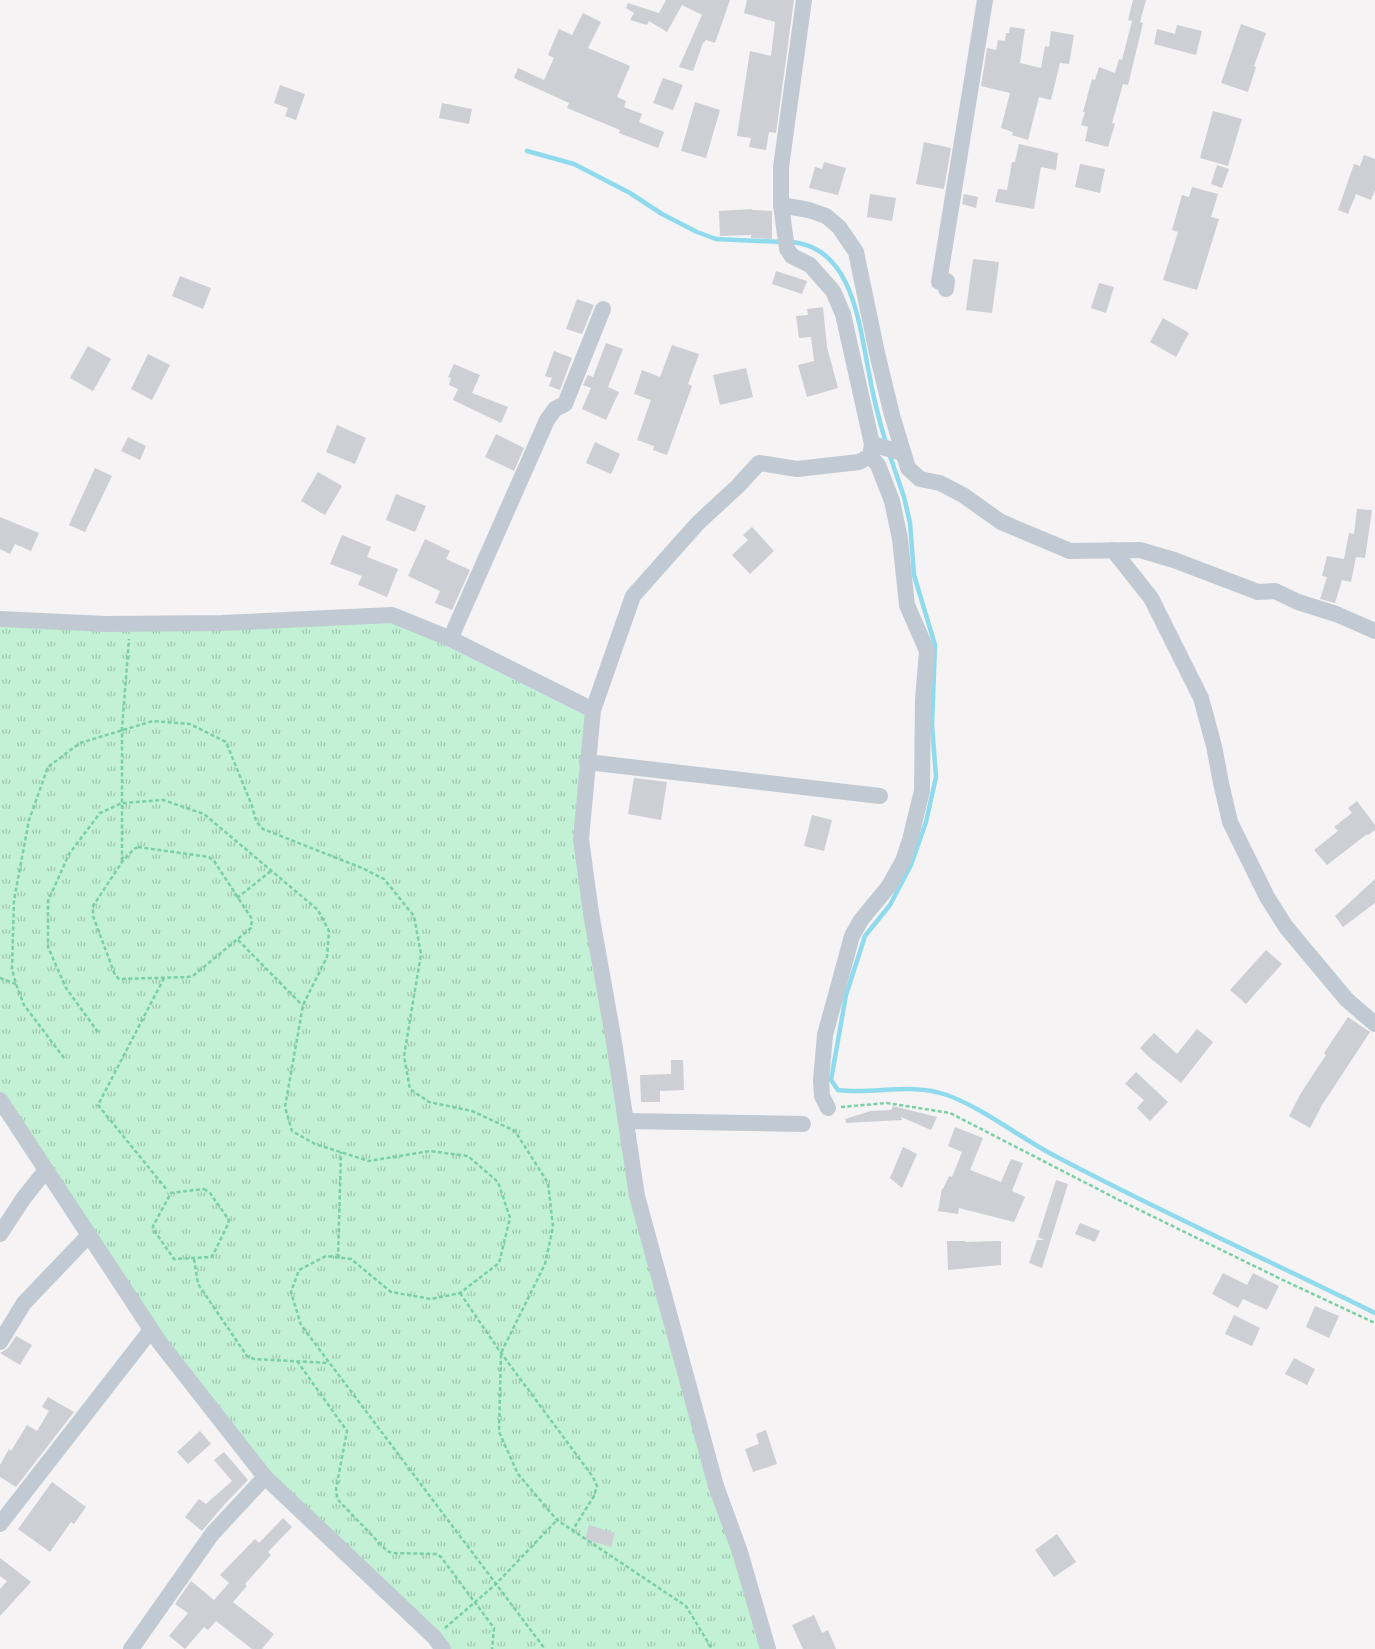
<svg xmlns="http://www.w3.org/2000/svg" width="1375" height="1649" font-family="Mulish,sans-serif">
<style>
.grass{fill:url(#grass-tufts)}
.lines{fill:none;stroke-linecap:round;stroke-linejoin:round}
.stream{stroke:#90daee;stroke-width:4.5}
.building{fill:#cdcfd5}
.path{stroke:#7ad0a6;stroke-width:2.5;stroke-dasharray:4 2.5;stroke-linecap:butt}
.minor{stroke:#c1cad2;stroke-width:16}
</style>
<defs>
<pattern id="grass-tufts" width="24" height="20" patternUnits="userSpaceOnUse" patternTransform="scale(1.25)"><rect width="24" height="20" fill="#c3f1d5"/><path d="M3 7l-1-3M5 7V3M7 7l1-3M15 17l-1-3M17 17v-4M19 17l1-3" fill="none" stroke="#a0c6b0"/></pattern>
</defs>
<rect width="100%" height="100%" fill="#f5f3f3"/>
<path class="grass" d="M392 615 593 710 581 839 637 1196 768 1649H443L225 1425 0 1100V619Z"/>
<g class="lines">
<g class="stream">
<path d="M527 151 574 164 630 193 662 214 697 232 716 239 782 242"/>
<path d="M791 242C853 247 859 324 869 373 873 396 879 420 886 443"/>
<path d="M889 453 904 497 910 523 914 575 935 645 932 725 936 777 926 822 911 865 890 905 865 936 846 995 831 1080 838 1090C874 1095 911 1082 947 1095 987 1110 1021 1139 1059 1158 1163 1213 1270 1261 1375 1313"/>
</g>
</g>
<g class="building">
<path d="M666 0H730L715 43 706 40 703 43 693 71 679 67 702 15 682 5 667 32 649 21 647 25 630 20 634 13 626 8 628 3 659 13Z"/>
<path d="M747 0H794L776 133 769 132 766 150 749 147 751 138 737 136 750 51 771 56 775 22 744 13Z"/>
<path d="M1133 0H1146L1140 22 1143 23 1128 85 1123 84 1112 123 1115 124 1108 147 1085 141 1088 127 1081 125 1085 112H1083L1092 79 1095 80 1099 67 1115 73 1119 59 1122 60 1132 21 1128 20Z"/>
<path d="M583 13 601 22 588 48 630 66 617 97 626 101 624 107 642 114 639 122 664 132 658 148 619 133 620 130 567 108 569 103 514 78 518 68 544 80 554 58 548 55 559 29 572 35Z"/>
<path d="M1241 24 1266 33 1254 66 1256 67 1248 92 1221 83Z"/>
<path d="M1177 25 1202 31 1196 55 1154 44 1157 29 1175 34Z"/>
<path d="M1010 27 1025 29 1020 63 1041 68 1045 46 1049 47 1051 31 1074 35 1069 64 1060 63 1051 100 1039 97 1028 140 1012 135 1013 132 1001 128 1010 93 981 86 987 48 996 50 998 40 1005 41 1006 33H1009Z"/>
<path d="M663 78 683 85 673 110 653 103Z"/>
<path d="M280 85 305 94 296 120 285 116 288 108 274 103Z"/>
<path d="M695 102 720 110 706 158 681 151Z"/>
<path d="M442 103 472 109 469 124 439 118Z"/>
<path d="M1213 111 1242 119 1228 166 1200 158Z"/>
<path d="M924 142 951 148 944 189 916 184Z"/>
<path d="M1019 144 1058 153 1056 170 1041 167 1034 209 995 202 998 189 1007 190 1012 162H1015Z"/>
<path d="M1364 155 1375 159V190L1371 200 1356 194 1348 214 1338 210 1354 164 1360 166Z"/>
<path d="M824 162 846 168 838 195 809 188 815 167 822 169Z"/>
<path d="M1080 164 1105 169 1100 193 1075 187Z"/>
<path d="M1217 165 1229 169 1222 188 1211 184Z"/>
<path d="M1192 187 1218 194 1211 217 1219 219 1197 290 1163 280 1178 232 1172 230 1182 195 1189 197Z"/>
<path d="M870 194 896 198 892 221 867 217Z"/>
<path d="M964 194 978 197 976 208 962 204Z"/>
<path d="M752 209V210L772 211V239L751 238V235L720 236 719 211Z"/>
<path d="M973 259 999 262 992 313 966 310Z"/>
<path d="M776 271 807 281 802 294 772 284Z"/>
<path d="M180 276 211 288 203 309 172 296Z"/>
<path d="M1099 283 1114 287 1106 313 1091 308Z"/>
<path d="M577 299 594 305 582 334 566 329Z"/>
<path d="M823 307 827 347 838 388 807 397 798 365 814 361 811 337 799 338 796 316 808 315 807 309Z"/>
<path d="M1163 318 1189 333 1176 357 1150 342Z"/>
<path d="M606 343 623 349 608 387 619 392 606 420 582 409 591 388 583 385 588 375 593 377Z"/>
<path d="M672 345 699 354 688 384 692 386 667 455 653 450 654 446 637 440 651 400 634 394 642 370 660 377Z"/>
<path d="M88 346 111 359 93 391 70 378Z"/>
<path d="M554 351 572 358 560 390 549 386 552 378 545 376Z"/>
<path d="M148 354 170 365 152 400 131 389Z"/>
<path d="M454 364 480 375 472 393 508 407 501 423 453 400 458 389 449 385 451 378 448 377Z"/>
<path d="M746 368 753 397 720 405 713 375Z"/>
<path d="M337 425 366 438 355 464 326 452Z"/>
<path d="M496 434 524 448 514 471 485 457Z"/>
<path d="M128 437 146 446 140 460 121 451Z"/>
<path d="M595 442 620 454 611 474 586 463Z"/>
<path d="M95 468 112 476 85 532 69 525Z"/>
<path d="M318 472 342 486 325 515 301 501Z"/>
<path d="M396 494 426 506 415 532 386 520Z"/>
<path d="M1357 509 1372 510 1365 558 1356 557 1351 582 1342 580 1335 603 1320 599 1327 577 1322 576 1327 556 1344 559 1349 533 1354 534Z"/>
<path d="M0 517 39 533 31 551 15 544 10 554 0 549Z"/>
<path d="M752 527 774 551 750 574 732 555 748 540 743 535Z"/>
<path d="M342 535 371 547 367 557 398 569 387 597 358 585 362 576 330 564Z"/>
<path d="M425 539 450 551 446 559 470 570 452 610 435 603 440 591 408 576Z"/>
<path d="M634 778 667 782 661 820 628 814Z"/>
<path d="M1357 801 1375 825V830L1368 835 1367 834 1327 865 1314 850 1338 831 1334 827 1352 813 1348 808Z"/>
<path d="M812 815 832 820 824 851 804 846Z"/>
<path d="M1375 879V903L1343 927 1335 916Z"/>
<path d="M1266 950 1282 964 1246 1004 1230 990Z"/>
<path d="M1348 1017 1370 1032 1322 1105 1310 1128 1289 1116 1301 1093 1326 1055 1324 1053Z"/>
<path d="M1197 1029 1213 1042 1181 1083 1149 1057 1140 1048 1154 1033 1177 1054Z"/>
<path d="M671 1060H683L684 1090 660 1091V1102H641L640 1075 671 1074Z"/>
<path d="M1136 1072 1168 1102 1150 1121 1137 1108 1144 1100 1125 1084Z"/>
<path d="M893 1106 937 1117 931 1130 901 1117 902 1120 846 1123 845 1119 871 1111 891 1110Z"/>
<path d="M955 1127 983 1138 970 1170 1001 1182 1011 1159 1023 1163 1012 1191 1025 1197 1014 1222 959 1208 958 1214 938 1211 942 1188 943 1189 949 1176 952 1177 962 1152 948 1146Z"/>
<path d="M903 1147 917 1154 902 1188 890 1178Z"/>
<path d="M1056 1180 1068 1184 1042 1268 1029 1263 1037 1240H1044L1038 1237Z"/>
<path d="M1080 1223 1100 1231 1095 1242 1075 1234Z"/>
<path d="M947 1241H965V1242L1001 1241V1265L948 1270Z"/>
<path d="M1223 1273 1247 1285 1253 1273 1279 1286 1267 1310 1243 1299 1238 1308 1212 1294Z"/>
<path d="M1315 1306 1339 1316 1329 1338 1306 1327Z"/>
<path d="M1234 1315 1260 1328 1252 1346 1225 1334Z"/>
<path d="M16 1336 32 1345 20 1365 0 1353 8 1348Z"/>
<path d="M1294 1358 1315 1369 1307 1385 1285 1374Z"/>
<path d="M48 1397 74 1412 16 1487 0 1477V1465L9 1449 11 1451 27 1425 37 1431 49 1411 42 1407Z"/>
<path d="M766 1430 777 1464 753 1472 745 1449 759 1444 756 1434Z"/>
<path d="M200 1431 211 1444 188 1464 177 1452Z"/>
<path d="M224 1452 248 1480 223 1506 202 1531 185 1517 199 1499 206 1504 232 1481 214 1460Z"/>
<path d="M52 1482 86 1507 74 1524 71 1522 50 1552 18 1529Z"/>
<path d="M283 1518 292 1527 268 1552 271 1555 245 1584 247 1586 233 1602 274 1634 262 1649H252L216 1621 208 1630 204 1627 185 1649 169 1636 188 1613 175 1604 191 1581 214 1600 229 1583 220 1575 255 1539 259 1543Z"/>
<path d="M589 1525 615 1533 611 1547 585 1539Z"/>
<path d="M1057 1534 1076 1562 1054 1577 1035 1550Z"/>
<path d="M0 1558 31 1582 0 1616V1589L7 1581 0 1576Z"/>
<path d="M814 1615 822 1633 828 1630 836 1649H803L792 1625Z"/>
</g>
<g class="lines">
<g class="path">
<path d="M138 847 209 857 214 861 252 919 251 928 194 975 189 977 119 979 115 975 93 916V906L122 862 134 849Z"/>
<path d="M122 861V729L129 639"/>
<path d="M237 898 271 871"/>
<path d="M238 940 302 1005"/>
<path d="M0 978 16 984"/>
<path d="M164 978 98 1105 167 1190"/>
<path d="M98 1032 66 988 48 947V901L69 854 100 813 122 803 163 800 204 814 318 910 329 931 327 957 303 1005 285 1107 292 1131 315 1144 369 1161 430 1151 468 1156 498 1182 510 1218 499 1263 460 1293 431 1299 391 1292 351 1259 326 1256 299 1270 291 1292 301 1325 545 1649"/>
<path d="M64 1058 24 1005 16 984 12 969 14 900 29 820 48 767 80 743 153 721 190 724 226 742 252 806 256 821 263 829 362 868 384 879 414 916 421 954 404 1056 410 1089 429 1102 472 1111 515 1131 548 1183 553 1227 545 1264 501 1353 499 1432 518 1474 557 1520 686 1606 712 1649"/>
<path d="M841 1107 887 1103 950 1113 1119 1200 1285 1281 1375 1323"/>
<path d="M204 1189 210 1193 229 1220 228 1224 213 1255 211 1257 174 1259 153 1229V1226L171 1193Z"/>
<path d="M338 1258 341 1152"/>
<path d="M194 1259 198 1284 247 1356 254 1359 329 1363"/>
<path d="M460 1293 501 1353 593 1477 597 1486 594 1496 572 1531"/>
<path d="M297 1361 347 1431 336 1489 337 1497 339 1501 387 1551 392 1553 437 1554 441 1557 494 1628 492 1649"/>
<path d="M445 1628 496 1584 557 1520"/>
</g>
<g class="minor">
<path d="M781 205 809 210 826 216 839 227 856 252 877 353 892 415 908 468 920 479 940 483 963 495 1001 522 1070 551 1140 550 1174 560 1258 592 1275 591 1298 602 1336 614 1375 631"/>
<path d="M946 289 947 281 939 282 985 0"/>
<path d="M872 444 903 453"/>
<path d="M1113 550 1151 598 1201 698 1214 746 1221 783 1230 822 1267 897 1286 927 1347 1000 1375 1024"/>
<path d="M0 619 106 624 222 623 392 615 451 639 593 710"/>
<path d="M451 639 455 628 547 420 555 409 565 404 603 309"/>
<path d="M587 762 880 796"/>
<path d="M0 1100 160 1343 265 1477 434 1637 443 1649"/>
<path d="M828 1108 822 1096 821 1080 825 1035 852 936 861 920 889 886 903 861 910 840 922 791 923 700 927 651 907 605 900 539 892 501 878 465 870 456"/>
<path d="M626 1121 803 1124"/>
<path d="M0 1234 23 1199 46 1170"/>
<path d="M0 1342 24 1303 89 1235"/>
<path d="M0 1524 151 1330"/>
<path d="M131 1649 212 1534 265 1477"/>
<path d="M768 1649 740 1552 716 1486 637 1196 614 1042 591 913 581 839 593 710 633 596 673 551 698 523 738 486 759 463 797 469 859 462 870 456 872 444 843 314 833 291 810 265 792 256 787 249 781 205V167L804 0"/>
</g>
</g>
</svg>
